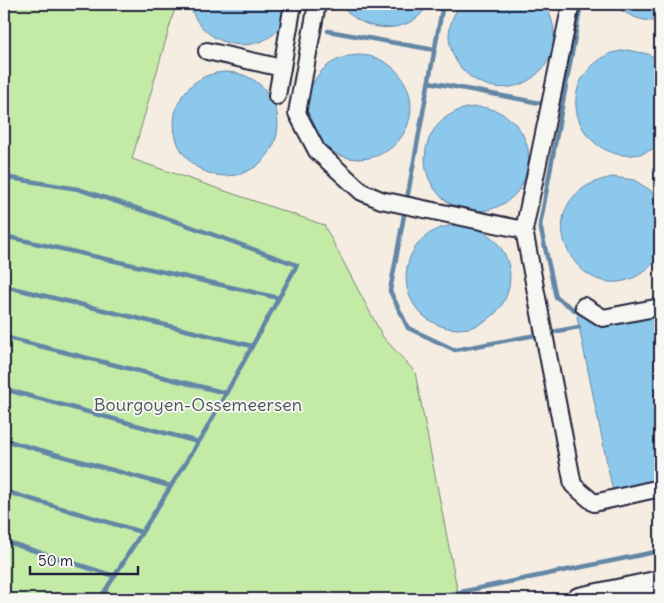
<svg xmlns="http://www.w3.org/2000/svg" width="664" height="603" font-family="Delius,sans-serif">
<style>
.green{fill:#c4eba6;stroke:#738670}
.water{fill:#8cc8ec;stroke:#6286a5}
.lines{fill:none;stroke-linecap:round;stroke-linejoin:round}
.stream{stroke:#6286a5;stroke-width:4.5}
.minor-casing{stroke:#22223b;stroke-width:20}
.highway-casing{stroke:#22223b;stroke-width:26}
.minor{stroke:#f6f6f2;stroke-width:16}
.highway{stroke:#f6f6f2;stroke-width:22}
.labels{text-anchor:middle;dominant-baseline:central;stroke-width:4;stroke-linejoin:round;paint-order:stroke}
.park-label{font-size:18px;fill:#4a5456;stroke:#f6f6f2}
</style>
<rect width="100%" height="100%" fill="#f5ece2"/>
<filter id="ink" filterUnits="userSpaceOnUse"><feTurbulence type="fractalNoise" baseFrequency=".02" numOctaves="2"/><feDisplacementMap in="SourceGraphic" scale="10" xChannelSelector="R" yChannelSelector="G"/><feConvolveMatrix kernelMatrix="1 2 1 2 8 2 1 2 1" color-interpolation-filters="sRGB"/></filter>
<g filter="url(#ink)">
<path class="green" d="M4 4H176L132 159 324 225 383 337 415 372 459 599H4Z"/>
<g class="water">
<path d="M190 4H292C288 15 284 25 275 33 245 58 198 41 190 4Z"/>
<path d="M341 4H429C426 8 423 12 419 16 396 36 357 29 341 4Z"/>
<path d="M460 4H544C553 17 556 32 553 47 552 56 547 64 541 70 509 106 451 83 449 36 449 24 454 14 460 4Z"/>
<path d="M613 4H660V21C641 22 628 16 613 4Z"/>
<path d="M627 50 648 54 660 61V145C604 182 547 110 592 66 598 61 604 56 611 53 616 52 622 51 627 50Z"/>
<circle cx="359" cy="107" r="52"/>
<circle cx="226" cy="124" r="52"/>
<circle cx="477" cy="159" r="52"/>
<path d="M613 177 634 180 650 190 659 200 660 203 659 258C588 338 508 196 613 177Z"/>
<circle cx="458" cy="277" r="52"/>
<path d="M583 309 660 312V482L613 492 577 317Z"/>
</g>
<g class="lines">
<g class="stream">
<path d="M443 4 390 291 408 328 455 350 579 327"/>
<path d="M328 31 435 50"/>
<path d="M429 82 540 103"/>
<path d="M4 177 78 189 178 222 297 265 203 435 100 599"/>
<path d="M4 236 279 298"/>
<path d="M4 286 252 346"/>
<path d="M579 313 556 297 540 225 581 4"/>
<path d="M4 337 226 393"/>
<path d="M4 389 198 442"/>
<path d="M4 440 170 486"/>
<path d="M4 491 141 532"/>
<path d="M4 541 114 576"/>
<path d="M426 599 660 551"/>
</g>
<defs>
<g id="minor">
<path d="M317 4 297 113 317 151 362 192 381 200 524 230"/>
<path d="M571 4 524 230 573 485 594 503 660 488"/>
<path d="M207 51 282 68"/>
<path d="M277 96 293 4"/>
<path d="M584 306 603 318 660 307"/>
</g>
<path id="highway" d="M579 599 660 582"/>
</defs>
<use href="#minor" class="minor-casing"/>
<use href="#highway" class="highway-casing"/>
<use href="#minor" class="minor"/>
<use href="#highway" class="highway"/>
</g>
</g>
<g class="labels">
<g class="park-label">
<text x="198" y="404">Bourgoyen-Ossemeersen</text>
</g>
</g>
<rect width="664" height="603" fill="none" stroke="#f6f6f2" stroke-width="20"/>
<rect x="10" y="10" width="644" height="583" fill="none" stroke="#22223b" stroke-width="2" filter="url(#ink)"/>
<path d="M30 566v8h108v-8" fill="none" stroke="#22223b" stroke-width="2.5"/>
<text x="38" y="566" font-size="15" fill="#22223b" stroke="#f6f6f2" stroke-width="4" paint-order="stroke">50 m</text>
</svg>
